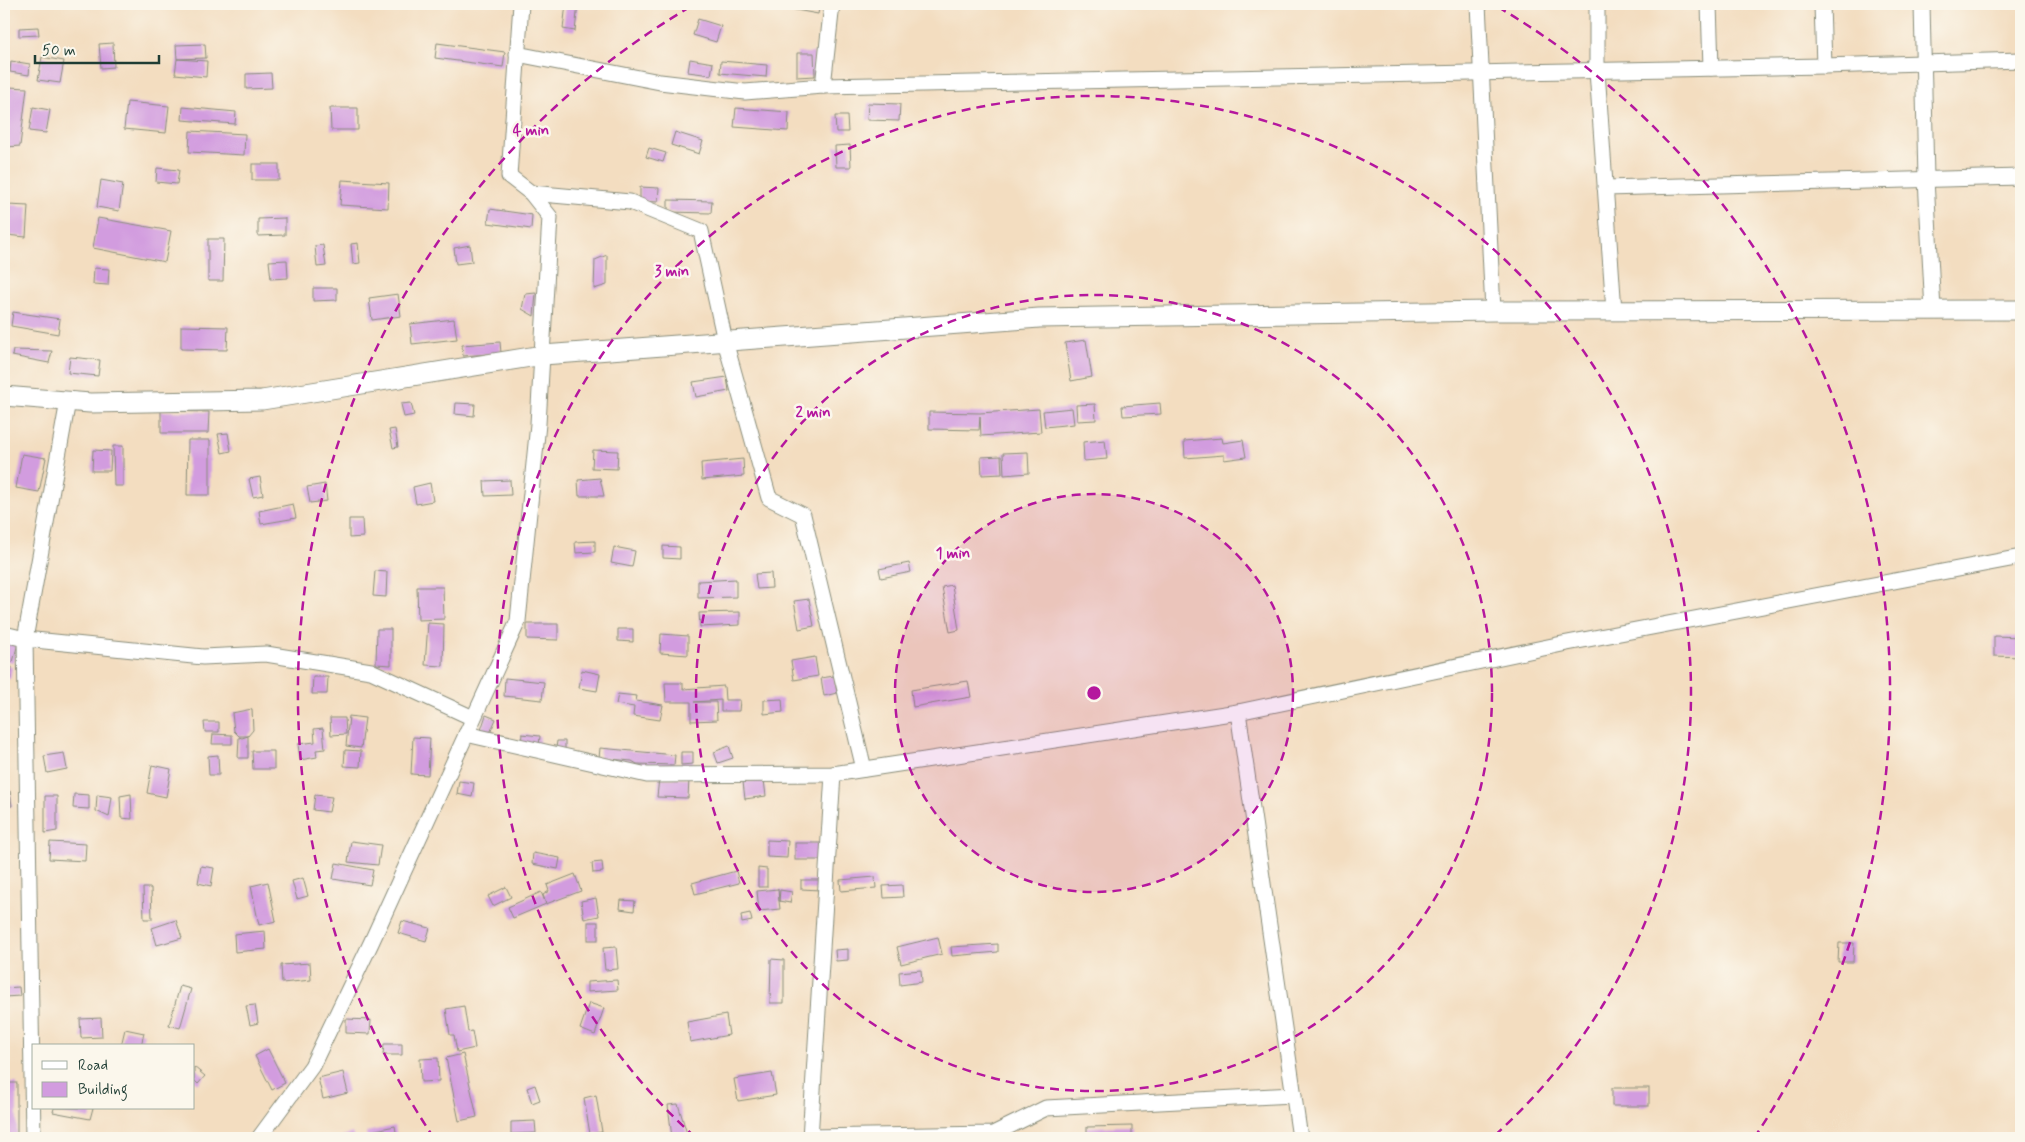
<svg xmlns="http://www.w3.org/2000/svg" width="2025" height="1142" font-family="Mynerve,sans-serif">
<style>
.building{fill:#d29cdf}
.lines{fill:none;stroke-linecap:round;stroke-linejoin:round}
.minor-casing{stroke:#898d7a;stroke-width:17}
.tertiary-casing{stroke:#898d7a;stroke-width:21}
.minor{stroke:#fff;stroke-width:15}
.tertiary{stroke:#fff;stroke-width:19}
.ring{fill:none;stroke:#b5179e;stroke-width:2.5;stroke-dasharray:9 6}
.centre{fill:#b5179e;stroke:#fbf7ec;stroke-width:2.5}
.ring-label{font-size:15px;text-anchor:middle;font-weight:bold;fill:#b5179e;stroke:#fbf7ec;stroke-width:5;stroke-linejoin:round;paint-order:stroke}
</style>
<rect width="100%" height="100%" fill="#fbf7ec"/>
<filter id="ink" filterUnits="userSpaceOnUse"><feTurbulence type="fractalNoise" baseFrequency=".02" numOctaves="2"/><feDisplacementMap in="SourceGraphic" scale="10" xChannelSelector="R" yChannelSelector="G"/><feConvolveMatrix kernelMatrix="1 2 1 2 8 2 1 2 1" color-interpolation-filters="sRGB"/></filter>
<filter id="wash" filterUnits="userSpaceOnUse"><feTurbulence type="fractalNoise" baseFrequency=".0096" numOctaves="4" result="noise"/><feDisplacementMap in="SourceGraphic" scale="20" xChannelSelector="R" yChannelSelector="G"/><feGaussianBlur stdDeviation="1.12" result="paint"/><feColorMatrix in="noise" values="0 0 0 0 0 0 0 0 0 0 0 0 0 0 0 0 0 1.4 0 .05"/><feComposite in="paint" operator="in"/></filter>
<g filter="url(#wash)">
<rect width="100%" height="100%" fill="#f3ddc0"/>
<g id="blocks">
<g class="building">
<path d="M566 4H578L575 31 563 29Z"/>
<path d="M774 4H820L818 14 774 6Z"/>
<path d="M698 19 721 26 716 42 693 35Z"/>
<path d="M38 27 39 35 19 36V28Z"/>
<path d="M113 43 114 67 101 68 99 44Z"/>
<path d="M437 43 505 52 503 67 435 58Z"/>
<path d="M205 44 206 58 177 59 176 45Z"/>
<path d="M797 53H814L815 76 797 77Z"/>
<path d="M42 57 64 61 60 83 38 80Z"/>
<path d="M177 59 207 61 206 77 175 74Z"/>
<path d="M690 59 713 63 711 75 688 72Z"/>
<path d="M11 61 30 64 29 75 10 72Z"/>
<path d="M721 61 767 65 766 77 720 73Z"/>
<path d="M271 73 272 88 246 89V74Z"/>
<path d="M9 87 27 88 20 146 6 147Z"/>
<path d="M127 102 169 106 166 133 124 129Z"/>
<path d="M868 103 900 104 899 121 867 120Z"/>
<path d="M33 107 50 110 46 133 29 131Z"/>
<path d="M183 107 236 112 235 124 182 120Z"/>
<path d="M330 108H358V130H331Z"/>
<path d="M736 108 789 112 788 131 734 127Z"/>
<path d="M835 116H847L848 132H836Z"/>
<path d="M190 131 245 134 244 155 189 152Z"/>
<path d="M675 132 703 141 699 154 671 145Z"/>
<path d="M850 145 851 167H836L835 146Z"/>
<path d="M649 148 666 153 663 162 646 157Z"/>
<rect x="252" y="164" width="27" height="16"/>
<path d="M157 168 179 170 177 184 156 182Z"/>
<path d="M101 180 123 184 119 211 97 207Z"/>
<path d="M342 180 389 183 388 208 340 205Z"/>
<path d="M640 187 659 188 658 202 640 201Z"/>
<path d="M668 200 712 201 711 213 668 212Z"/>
<path d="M8 205 28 206 26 237 6 235Z"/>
<path d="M490 209 532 215 531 229 488 223Z"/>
<path d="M98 218 171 231 165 262 93 248Z"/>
<path d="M285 218V235L258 236V219Z"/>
<path d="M208 239H224L223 281H208Z"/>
<path d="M358 243 360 263 353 264 351 244Z"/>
<path d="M323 245 326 266 317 267 315 246Z"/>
<path d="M470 245 472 262 456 264 454 248Z"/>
<path d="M607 255V285L594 289 595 260Z"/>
<path d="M287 260 288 278 271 279 269 261Z"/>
<path d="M94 268 109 269 108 285 93 284Z"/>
<path d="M313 288H337V300L313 301Z"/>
<path d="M536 293 534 316 522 309 525 294Z"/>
<path d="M398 294 401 316 372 320 369 298Z"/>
<path d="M13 312 60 319 58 334 11 326Z"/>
<path d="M454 319 457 339 412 344 410 324Z"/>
<path d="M181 326 228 327 227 350 181 349Z"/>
<path d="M1086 340 1092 377 1071 381 1065 343Z"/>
<path d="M500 342 501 353 463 356 462 345Z"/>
<path d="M13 350 52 351 49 363 12 356Z"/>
<path d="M70 357 100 360 98 376 68 373Z"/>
<path d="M727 377 729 391 696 397 693 382Z"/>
<path d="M411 403 414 415 404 417 401 404Z"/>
<path d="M456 403 475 404 474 416 455 414Z"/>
<path d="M1160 403 1161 414 1123 416 1122 406Z"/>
<path d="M1095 404 1096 420 1077 421 1076 405Z"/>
<path d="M1072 408 1074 424 1045 427 1043 411Z"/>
<path d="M1039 409 1041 432 981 436 980 416 979 430 929 429V412L980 413Z"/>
<path d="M161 411 209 412 208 433H161Z"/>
<path d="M395 429 398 447 393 448 389 430Z"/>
<path d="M228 433 231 451 222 453 218 434Z"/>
<path d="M1222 438 1223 443 1243 440 1246 457 1224 460V455L1185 458 1184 441Z"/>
<path d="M188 440H210V495H187Z"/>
<path d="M1105 440 1107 459 1084 461 1083 442Z"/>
<path d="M113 446H123V486H114Z"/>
<path d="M93 450 111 451 110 471H92Z"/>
<path d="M593 450 618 451 617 469 592 468Z"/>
<path d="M1028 452 1029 473 1004 475 1003 453Z"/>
<path d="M22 454 46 458 39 492 16 488Z"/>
<path d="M1001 456 1002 474 982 475 981 457Z"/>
<path d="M743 459 744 476 702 480 701 463Z"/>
<path d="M260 477 263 495 253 497 249 479Z"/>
<path d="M600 478 604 496H579L578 480Z"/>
<path d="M510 480 511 495 485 496 484 481Z"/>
<path d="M430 483 433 501 416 504 413 487Z"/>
<path d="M325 484 327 501 310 503 307 487Z"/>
<path d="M293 504 296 518 261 524 259 511Z"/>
<path d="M349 519H362L363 537 349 538Z"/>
<path d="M595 541V552L576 553 575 542Z"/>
<path d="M663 546 680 547V559L663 558Z"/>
<path d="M614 547 635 551 632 567 611 563Z"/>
<path d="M909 563 911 572 881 578 879 569Z"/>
<path d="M375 571 387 572 386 597 373 596Z"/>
<path d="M771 573 772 588 757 589 755 574Z"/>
<path d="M736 579V597L698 598V581Z"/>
<path d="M952 585 959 630 950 632 942 587Z"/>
<path d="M417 587H443L444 619 418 620Z"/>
<path d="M809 599 814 626 799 629 794 601Z"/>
<path d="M740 612V625L700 627 699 613Z"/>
<path d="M428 623 444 624 443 666 425 665Z"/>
<path d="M527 624H558V640L527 639Z"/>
<path d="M377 629H391V665L376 664Z"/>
<path d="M618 629H633V642L618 641Z"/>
<path d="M661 634 688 636V655L660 653Z"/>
<path d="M1994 636 2021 637V657L1994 656Z"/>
<path d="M4 640 18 643 13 662 4 660Z"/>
<path d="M815 657 818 676 794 680 791 661Z"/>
<path d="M4 665 12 667 10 679 4 678Z"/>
<path d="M582 670 600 674 597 691 579 688Z"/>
<path d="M834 676 837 693 824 696 821 678Z"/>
<path d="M313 677H328L327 694H312Z"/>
<path d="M505 678 544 682 542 700 504 696Z"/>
<path d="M968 681 971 697 913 707 911 690Z"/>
<path d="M665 683H683V689L724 686 725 700H740L739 711H721V700L694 702H716L717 720 691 721V702H666Z"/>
<path d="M618 694 637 696 636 701 663 705 660 720 633 716 634 707 616 704Z"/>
<path d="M782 699 783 712 764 714V700Z"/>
<path d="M252 709 253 730 248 736H239L234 731 232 713Z"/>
<path d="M486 715 496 719 490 733 481 730Z"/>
<path d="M349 716 365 718 361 748 346 746Z"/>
<path d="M330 718H345L346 734 331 735Z"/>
<path d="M204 722H219V732H205Z"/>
<path d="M323 728 325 749 316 750 317 757 300 760 298 744 315 742 314 729Z"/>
<path d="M213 734 232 735V744H212Z"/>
<path d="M522 734 540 736 539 746 521 744Z"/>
<path d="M248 736V758H238L239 737 242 738Z"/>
<path d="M413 737 430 738 428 775 411 774Z"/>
<path d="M557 741H565V749L556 748Z"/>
<path d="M729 746 733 758 718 763 714 752Z"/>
<path d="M600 748 675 755 674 765 637 764 632 761 599 758Z"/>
<path d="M345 750 361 751 360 767 344 766Z"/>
<path d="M252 751H274V769H253Z"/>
<path d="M681 752H693V764L681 765Z"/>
<path d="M64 753 67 769 47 773 44 756Z"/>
<path d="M218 755 219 775H209L208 756Z"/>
<path d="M152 765 171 769 166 797 147 793Z"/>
<path d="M659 778 689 779 688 798 657 797Z"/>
<path d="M764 780 766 796 745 799 743 782Z"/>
<path d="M459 781 474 783 472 797 457 794Z"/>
<path d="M10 791 12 806 4 807V792Z"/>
<path d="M74 794 89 795V809L73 808Z"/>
<path d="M131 794 132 819 121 818 120 796Z"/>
<path d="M97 795 112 797 109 817 96 811Z"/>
<path d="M315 795 332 797 329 812 313 810Z"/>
<path d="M45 796H57V831L45 833Z"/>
<path d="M767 840 788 841 787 858 767 857Z"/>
<path d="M351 841 381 845 378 865 348 862Z"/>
<path d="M50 842 86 844 85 861 49 859Z"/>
<rect x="795" y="843" width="26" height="17"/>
<path d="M533 853 560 858 558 869 532 864Z"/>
<path d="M602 862 603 872 593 873 592 863Z"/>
<path d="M336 863 373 870 370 885 333 879Z"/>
<path d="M201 866 214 868 211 886 198 883Z"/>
<path d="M758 868 767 869V887H758Z"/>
<path d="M736 871 739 883 695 894 692 883Z"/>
<path d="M575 874 581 891 546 904 543 895 549 891 547 885Z"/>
<path d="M875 877 876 888 841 891 840 880Z"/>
<path d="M303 878 308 896 297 899 292 881Z"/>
<path d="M801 880H820V890L801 889Z"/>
<path d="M268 882 276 921 259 925 251 886Z"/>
<path d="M902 885 903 897 884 898 883 886Z"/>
<path d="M506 887 511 897 493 906 488 896Z"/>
<path d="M143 888H151L152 919H144Z"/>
<path d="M778 889 779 901 780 890 792 892 790 903 779 901 780 909 759 911 757 891Z"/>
<path d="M541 892 546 904 513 918 508 907Z"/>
<path d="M596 898 599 916 584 919 581 901Z"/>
<path d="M621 900 635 901 634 911 620 909Z"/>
<path d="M750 913 752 921 742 923 741 915Z"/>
<path d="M176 920 182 938 157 945 152 928Z"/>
<path d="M402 921 430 928 426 941 398 933Z"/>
<rect x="588" y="922" width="10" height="18"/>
<path d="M265 931 266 949 235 952 234 934Z"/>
<path d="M938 937 942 954 901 964 897 947Z"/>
<path d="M1839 943H1854L1853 962H1838Z"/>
<path d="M998 944V952L952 956 951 947Z"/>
<path d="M616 947 618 969 605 970 603 948Z"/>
<path d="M848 949V960L836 961 835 950Z"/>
<path d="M771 959 784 960V1003H770Z"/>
<path d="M310 963 311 980 282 983 281 965Z"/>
<path d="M921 970 922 982 900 985 899 972Z"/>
<path d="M617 980 618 990 587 992V982Z"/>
<path d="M180 986 191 989 180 1028 169 1025Z"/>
<path d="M19 987 20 996 4 997V988Z"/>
<path d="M589 1003 604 1008 595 1035 580 1029Z"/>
<path d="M255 1005 258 1023 250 1025 246 1006Z"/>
<path d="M464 1006 468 1032 472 1031 475 1048 457 1052 454 1035H450L446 1009Z"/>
<path d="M726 1015 729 1035 690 1042 687 1022Z"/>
<path d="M101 1018 102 1037 81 1038 80 1019Z"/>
<path d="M346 1019 371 1020 370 1034 346 1033Z"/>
<path d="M125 1029 144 1033 141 1046H121Z"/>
<path d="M384 1044H402V1055H383Z"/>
<path d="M268 1049 285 1083 272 1090 255 1056Z"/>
<path d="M463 1054 477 1117 459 1121 446 1058Z"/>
<path d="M438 1058 439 1081 421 1082 420 1059Z"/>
<path d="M194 1067 205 1076 198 1084 194 1080Z"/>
<path d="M343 1072 348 1093 323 1099 318 1078Z"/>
<path d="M772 1073 776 1095 738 1101 734 1079Z"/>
<rect x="4" y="1083" width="13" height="55"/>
<path d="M535 1085 540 1100 532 1103 527 1088Z"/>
<rect x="1612" y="1088" width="37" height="18"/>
<path d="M596 1095 602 1132 590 1134 584 1098Z"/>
<path d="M678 1104 688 1137 672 1138 668 1105Z"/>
<path d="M54 1108H93L90 1119 53 1112Z"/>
<path d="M535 1121 536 1133 511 1134V1122Z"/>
<path d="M395 1126 397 1138H367L366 1132Z"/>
<path d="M1132 1126V1138H1087V1127Z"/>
<path d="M352 1133 354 1138H337Z"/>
<rect x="1006" y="1136" width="18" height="2"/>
</g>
</g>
</g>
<g filter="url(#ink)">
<use href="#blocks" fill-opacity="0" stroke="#898d7a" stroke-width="1"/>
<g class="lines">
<defs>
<g id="minor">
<path d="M1478 4 1493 311"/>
<path d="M1597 4V71L1614 311"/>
<path d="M1709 4 1711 68"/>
<path d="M1822 4 1824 66"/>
<path d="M1922 4 1926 179 1933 311"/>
<path d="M517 54 660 82 745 92 823 86 1824 66 2021 60"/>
<path d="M823 86 832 4"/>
<path d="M1605 188 2021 177"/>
<path d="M531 193 630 202 701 231 725 341 769 498 803 515 864 769"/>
<path d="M4 634 25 639 203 657 266 654 371 671 473 718"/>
<path d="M1238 712 1300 1138"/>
<path d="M466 734 647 775 833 774 1238 712 1562 644 2021 557"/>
<path d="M810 1137 993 1134 1046 1108 1294 1095"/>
<path d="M33 1138 25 639 68 401"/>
<path d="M259 1138 312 1066 371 943 518 621 538 424 550 217 531 193 509 176 521 4"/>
<path d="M810 1138 833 774"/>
</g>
<path id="tertiary" d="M4 396 90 403 262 400 543 355 1039 318 1493 311 2021 310"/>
</defs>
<use href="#minor" class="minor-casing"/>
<use href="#tertiary" class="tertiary-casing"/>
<use href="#minor" class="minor"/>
<use href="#tertiary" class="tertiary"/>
</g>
</g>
<circle cx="1094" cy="693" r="199" fill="#b5179e" fill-opacity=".12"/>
<g class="ring">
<circle cx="1094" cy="693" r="199"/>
<circle cx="1094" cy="693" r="398"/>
<path d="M695 1137A597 597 0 1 1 1493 1137"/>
<path d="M434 1138A796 796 0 0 1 690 7M1498 7A796 796 0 0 1 1754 1138"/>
</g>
<circle cx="1094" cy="693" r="8" class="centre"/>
<g class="ring-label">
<text x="531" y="135">4 min</text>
<text x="672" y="276">3 min</text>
<text x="813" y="417">2 min</text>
<text x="953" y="558">1 min</text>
</g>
<rect width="2025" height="1142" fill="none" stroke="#fbf7ec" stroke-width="20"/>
<rect x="32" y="1044" width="162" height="65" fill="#fbf7ec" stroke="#a3ada2"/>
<rect x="42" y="1061" width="25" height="8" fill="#ffffff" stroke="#a3ada2"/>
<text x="78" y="1070" font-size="15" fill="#1f3d34">Road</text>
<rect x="42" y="1082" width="25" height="15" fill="#d29cdf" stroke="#a3ada2"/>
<text x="78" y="1094" font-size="15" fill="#1f3d34">Building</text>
<path d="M35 55v8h124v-8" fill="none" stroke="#1f3d34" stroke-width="2.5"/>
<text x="42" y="55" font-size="15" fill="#1f3d34" stroke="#fbf7ec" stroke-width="4" paint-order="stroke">50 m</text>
</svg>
